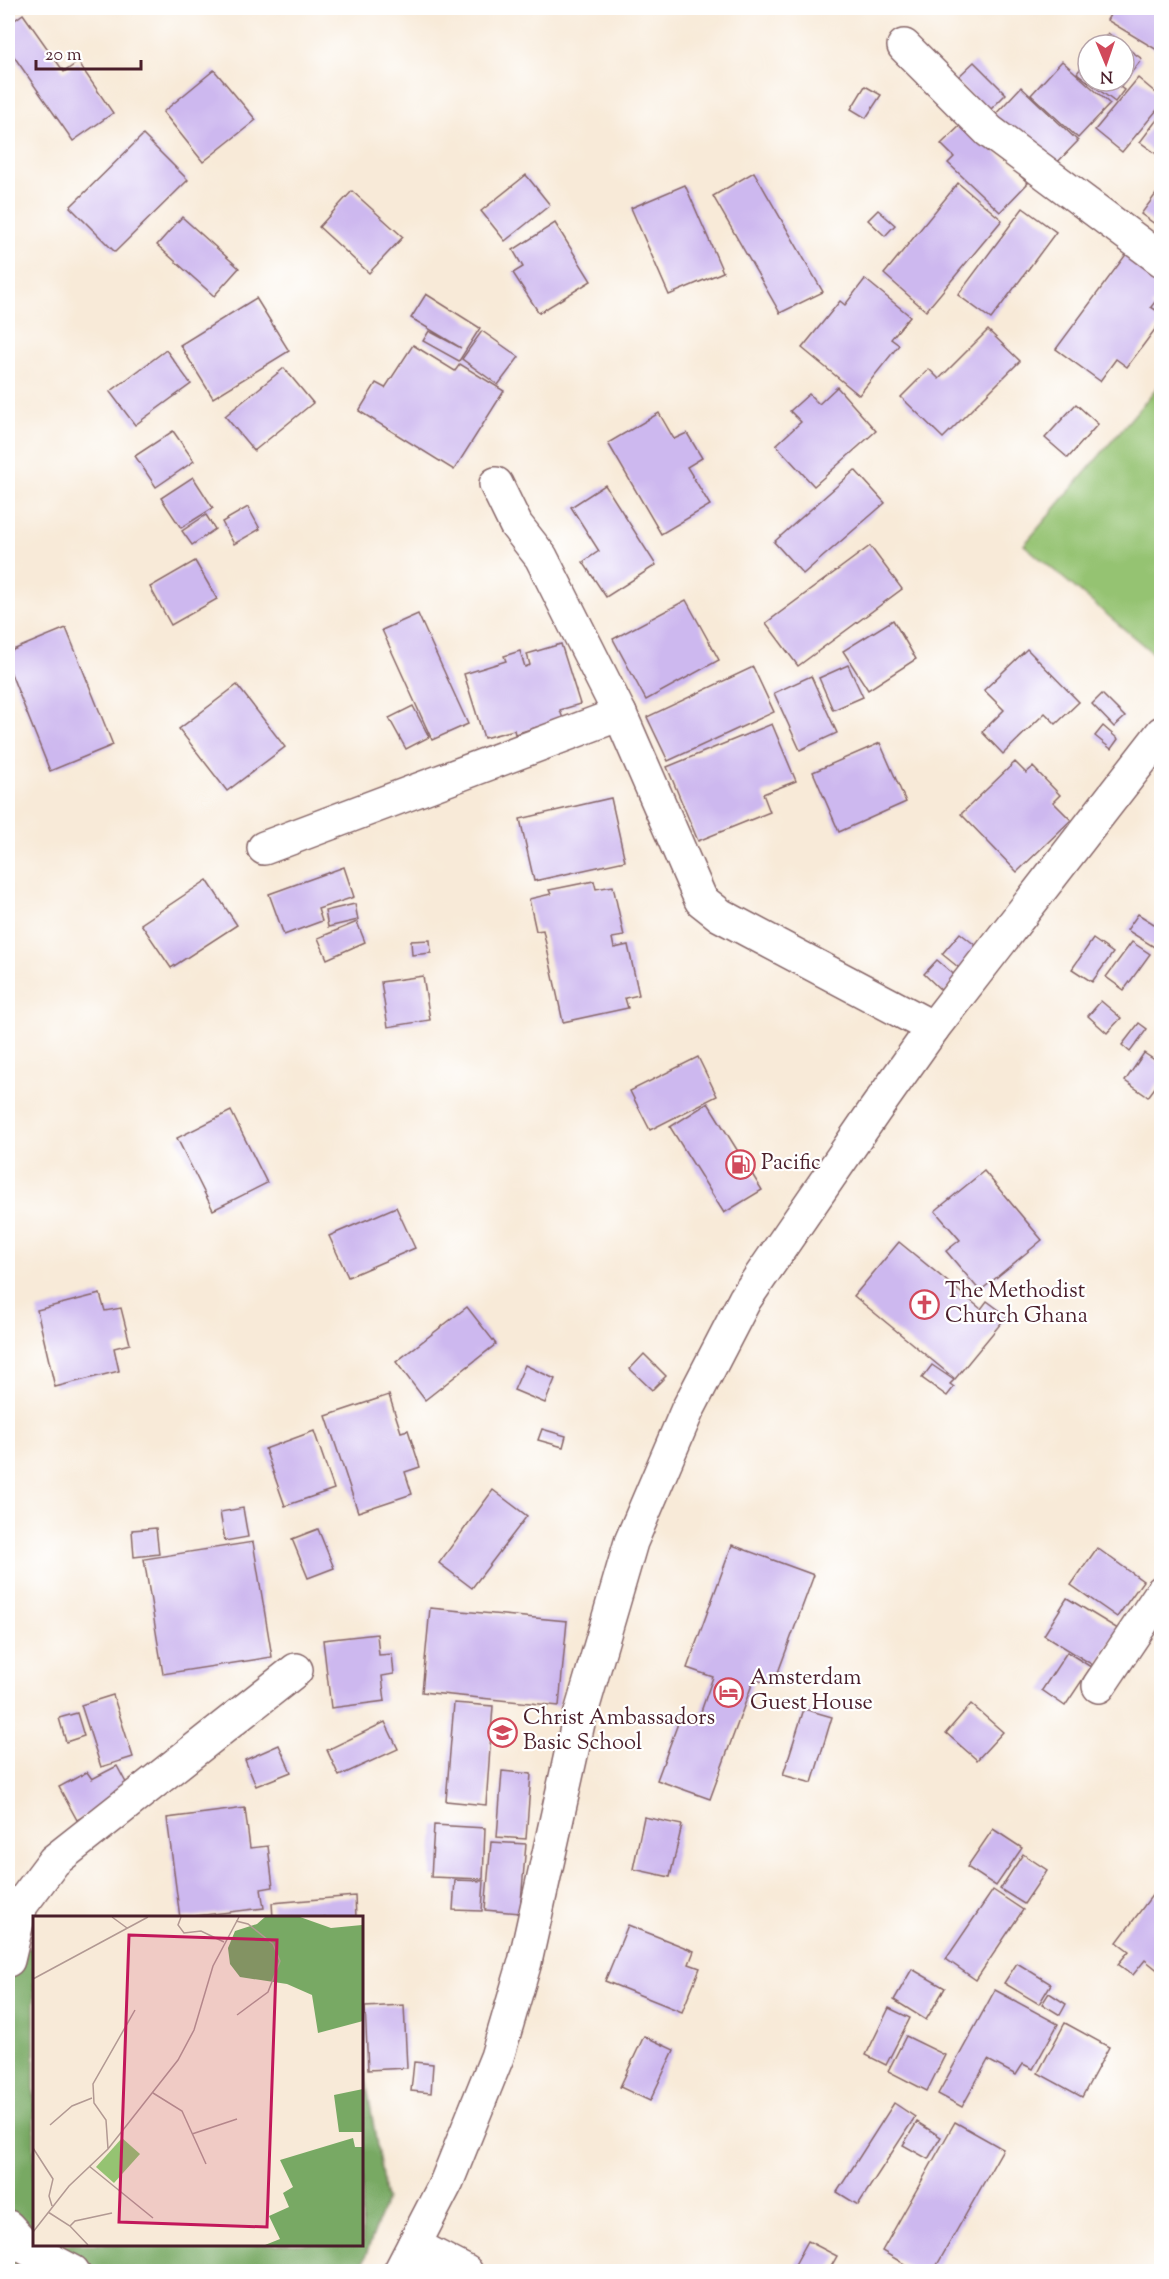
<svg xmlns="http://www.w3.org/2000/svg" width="1169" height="2279" font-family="'Sorts Mill Goudy',serif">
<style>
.green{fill:#95c372;stroke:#70714e;stroke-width:1.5}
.forest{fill:#78a964;stroke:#616448;stroke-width:1.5}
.building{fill:#cdb8ef}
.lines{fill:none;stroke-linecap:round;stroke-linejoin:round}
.minor-casing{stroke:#876668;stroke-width:36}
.primary-casing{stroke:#876668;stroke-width:36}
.minor{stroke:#fff;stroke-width:33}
.primary{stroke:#fff;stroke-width:33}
.labels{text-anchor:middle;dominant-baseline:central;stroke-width:4.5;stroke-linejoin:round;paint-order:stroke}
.poi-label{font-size:22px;fill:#4a1f2b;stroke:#fff;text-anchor:start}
.inset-road{fill:none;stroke:#b29993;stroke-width:1.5}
.view{fill:#c2185b;fill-opacity:0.15;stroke:#c2185b;stroke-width:3}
.inset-edge{fill:none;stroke:#4a1f2b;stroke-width:3}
</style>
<rect width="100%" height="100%" fill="#fff"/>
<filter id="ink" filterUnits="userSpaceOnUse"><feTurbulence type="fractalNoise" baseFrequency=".0167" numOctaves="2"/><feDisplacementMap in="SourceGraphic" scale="12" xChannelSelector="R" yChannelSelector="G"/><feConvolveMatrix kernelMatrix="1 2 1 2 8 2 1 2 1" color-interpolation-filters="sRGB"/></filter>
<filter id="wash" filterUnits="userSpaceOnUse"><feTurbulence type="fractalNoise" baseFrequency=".008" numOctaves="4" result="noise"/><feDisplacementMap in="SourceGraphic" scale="24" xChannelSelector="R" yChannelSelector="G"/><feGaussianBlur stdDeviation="1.35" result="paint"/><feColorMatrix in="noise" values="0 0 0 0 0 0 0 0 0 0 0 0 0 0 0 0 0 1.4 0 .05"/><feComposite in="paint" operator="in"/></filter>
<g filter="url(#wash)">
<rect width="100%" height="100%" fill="#f8ead8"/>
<path class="green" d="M1161 383V660L1024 545Z"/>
<path class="forest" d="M8 1946 34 1949V2244H362V2071L365 2074 386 2200 360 2271 8 2272Z"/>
<g id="blocks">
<g class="building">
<path d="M1114 8H1162V42L1157 50 1107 20Z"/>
<path d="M23 14 64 72 78 62 113 113 73 141 8 48V25Z"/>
<path d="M1108 33 1123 45H1099Z"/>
<path d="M1124 46 1142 59 1120 87 1124 90 1115 102 1077 73 1088 59V81H1124Z"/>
<path d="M1062 61 1110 104 1078 138 1031 95Z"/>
<path d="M974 62 1006 94 988 112 955 80Z"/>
<path d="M214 70 256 120 203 162 163 112Z"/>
<path d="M1138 78 1162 98V104L1122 152 1095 130Z"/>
<path d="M865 86 881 95 866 118 851 109Z"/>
<path d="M1021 87 1078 141 1049 171 992 118Z"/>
<path d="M1162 113V158L1140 142Z"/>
<path d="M964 122 1028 183 1000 212 948 163 954 157 941 144Z"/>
<path d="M143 135 188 180 115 252 70 207Z"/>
<path d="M754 172 823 292 780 313 713 196Z"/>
<path d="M526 175 550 205 505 241 481 211Z"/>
<path d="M958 183 1002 220 926 311 884 274Z"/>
<path d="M685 185 723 272 669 295 631 208Z"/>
<path d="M1162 186V229L1141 214Z"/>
<path d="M352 191 403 237 369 273 319 227Z"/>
<path d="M1023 208 1056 232 991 319 958 295Z"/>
<path d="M878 210 895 225 885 236 868 220Z"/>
<path d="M182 217 239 268 214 296 157 245Z"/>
<path d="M555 223 591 281 539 313 513 273 523 267 513 250Z"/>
<path d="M1130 249 1162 273V293L1151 307 1162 314V320L1127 367 1116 359 1100 381 1056 349Z"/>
<path d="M865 279 910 316 891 339 899 345 859 395 802 348 840 301 845 305Z"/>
<path d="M426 294 480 328 459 361 423 341 429 331 461 348 411 318Z"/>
<path d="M256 298 289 351 213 398 180 345Z"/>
<path d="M988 330 1020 361 943 438 901 397 929 369 939 379Z"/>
<path d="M482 331 519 357 498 385 462 359Z"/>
<path d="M413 345 455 371 460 364 504 391 454 470 359 411 376 383 385 388Z"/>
<path d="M166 350 191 384 135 425 110 392Z"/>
<path d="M284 368 313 403 254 451 225 416Z"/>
<path d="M837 387 876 431 814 486 776 445 801 422 790 411 809 394 819 404Z"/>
<path d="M1076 404 1098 424 1068 458 1045 438Z"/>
<path d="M659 413 674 439 687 433 702 458 687 467 710 505 661 534 608 443Z"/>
<path d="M173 431 194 461 156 487 135 456Z"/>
<path d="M855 470 885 503 803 574 774 542Z"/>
<path d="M193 477 213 508 181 528 161 498Z"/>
<path d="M605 485 656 565 606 597 583 562 599 551 571 507Z"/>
<path d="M248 507 260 529 234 544 222 522Z"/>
<path d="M206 515 215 529 192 545 182 531Z"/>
<path d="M870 546 902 589 798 666 766 623Z"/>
<path d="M195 561 217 599 171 625 150 587Z"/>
<path d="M686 600 719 660 646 700 613 639Z"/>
<path d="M418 614 468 724 432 740 382 630Z"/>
<path d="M893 620 916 659 868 690 843 651Z"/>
<path d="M66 628 113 745 50 771 8 666V652Z"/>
<path d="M561 644 580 704 560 710 563 719 515 734 514 730 484 738 464 674 506 661 504 656 520 651 525 667 530 665 527 654Z"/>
<path d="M1027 649 1079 702 1056 724 1045 713 1003 754 982 732 1004 710 984 690Z"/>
<path d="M848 665 863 697 833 710 819 678Z"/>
<path d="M753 667 774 712 668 761 647 717Z"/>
<path d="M811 676 837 733 800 750 774 693Z"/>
<path d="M237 685 285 747 227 791 179 729Z"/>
<path d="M1102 694 1125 717 1114 727 1092 704Z"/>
<path d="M413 706 429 737 406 749 389 718Z"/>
<path d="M772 724 796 781 763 794 770 812 698 841 667 767Z"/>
<path d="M1103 726 1118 739 1111 749 1095 736Z"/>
<path d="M880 743 906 802 839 832 813 772Z"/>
<path d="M1015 762 1026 773 1033 767 1060 795 1053 802 1071 820 1017 872 961 814Z"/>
<path d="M611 798 625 861 534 881 520 819Z"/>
<path d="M344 867 354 897 318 909 322 921 284 935 269 894Z"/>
<path d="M207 880 237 925 171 968 141 924Z"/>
<path d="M594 881 596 889 613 886 624 936 612 938 614 948 628 945 639 995 625 998 628 1008 563 1022 543 930 536 931 529 899 551 894 549 890Z"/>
<path d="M355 904 358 920 328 927 325 911Z"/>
<path d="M1138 914 1162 929V952L1127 930Z"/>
<path d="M357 922 365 942 327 959 318 938Z"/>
<path d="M960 933 980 949 963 971 942 954Z"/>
<path d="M1093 939 1113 953 1092 982 1072 969Z"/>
<path d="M430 940 431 953 412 955 411 941Z"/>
<path d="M1132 942 1150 954 1124 990 1106 977Z"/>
<path d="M937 960 958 978 944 993 924 974Z"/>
<path d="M423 976 430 1020 388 1027 381 982Z"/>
<path d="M1101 1001 1121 1018 1107 1033 1088 1016Z"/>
<path d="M1139 1023 1147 1029 1130 1052 1122 1045Z"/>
<path d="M1144 1053 1162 1065V1078L1148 1097 1125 1081Z"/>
<path d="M698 1057 717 1096 650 1130 630 1091Z"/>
<path d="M708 1103 762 1190 724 1213 670 1127Z"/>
<path d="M231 1111 267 1183 213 1210 177 1138Z"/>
<path d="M984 1171 1042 1240 980 1291 946 1251 960 1240 935 1211Z"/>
<path d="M396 1207 415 1248 348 1277 329 1236Z"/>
<path d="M899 1242 981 1309 987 1301 1007 1316 955 1379 854 1296Z"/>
<path d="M100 1294 105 1311 121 1308 130 1344 114 1348 119 1371 55 1387 37 1310Z"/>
<path d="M467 1307 496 1344 425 1400 396 1362Z"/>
<path d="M644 1354 666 1376 652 1390 630 1369Z"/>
<path d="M525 1365 555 1379 545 1403 514 1390Z"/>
<path d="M932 1365 954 1380 950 1384 954 1387 947 1396 922 1378Z"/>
<path d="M389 1395 401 1432 408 1430 420 1467 405 1472 412 1494 358 1512 326 1416Z"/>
<path d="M542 1429 566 1436 563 1447 538 1440Z"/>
<path d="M314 1431 334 1489 285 1506 265 1449Z"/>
<path d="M493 1490 527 1516 472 1588 439 1563Z"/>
<path d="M243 1508 248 1537 225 1541 220 1512Z"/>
<path d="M156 1528 159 1554 134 1557 132 1530Z"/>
<path d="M318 1529 334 1568 308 1578 292 1539Z"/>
<path d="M253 1542 272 1657 163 1674 144 1559Z"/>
<path d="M732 1545 814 1575 773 1686 754 1679 710 1799 657 1780 680 1718 697 1723 713 1677 687 1668Z"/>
<path d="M1097 1548 1143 1581 1117 1617 1071 1585Z"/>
<path d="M1067 1598 1118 1629 1096 1667 1044 1635Z"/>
<path d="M430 1608 567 1621 559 1706 422 1692Z"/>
<path d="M377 1634 379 1655 392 1654 394 1674 382 1676 385 1701 331 1708 323 1640Z"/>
<path d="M1067 1652 1091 1667 1065 1706 1042 1690Z"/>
<path d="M113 1695 133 1757 101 1767 81 1705Z"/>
<path d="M454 1703 493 1706 486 1805 446 1801Z"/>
<path d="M971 1704 1003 1732 977 1760 946 1733Z"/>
<path d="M804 1709 832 1717 812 1783 783 1775Z"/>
<path d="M77 1713 84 1736 66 1742 59 1718Z"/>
<path d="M385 1722 398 1749 339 1776 327 1750Z"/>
<path d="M279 1745 291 1772 256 1786 245 1760Z"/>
<path d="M117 1766 131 1792 77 1820 59 1787 87 1772 92 1779Z"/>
<path d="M502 1771 531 1774 526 1839 497 1837Z"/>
<path d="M245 1808 250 1848 268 1846 273 1887 261 1889 264 1908 180 1918 167 1818Z"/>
<path d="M644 1817 682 1825 670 1877 633 1869Z"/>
<path d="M434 1825 485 1828 483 1879 431 1877Z"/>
<path d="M993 1829 1022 1848 996 1886 967 1867Z"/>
<path d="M491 1842 526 1844 520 1913 485 1910Z"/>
<path d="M1023 1854 1047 1870 1024 1904 1000 1889Z"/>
<path d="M455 1880 484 1881 482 1911 453 1910Z"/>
<path d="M993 1890 1023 1910 976 1980 946 1959Z"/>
<path d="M1153 1894 1162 1901V1970L1160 1972 1145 1960 1133 1975 1118 1964 1129 1951 1117 1942Z"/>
<path d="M355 1896 356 1918H273L272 1903Z"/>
<path d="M628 1925 694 1951 689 1964 700 1968 682 2012 605 1981Z"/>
<path d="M1017 1963 1051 1984 1039 2004 1004 1983Z"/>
<path d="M912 1969 945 1988 926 2020 894 2000Z"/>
<path d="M995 1990 1058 2024 1033 2069 1023 2064 1016 2075 988 2060 962 2107 938 2094Z"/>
<path d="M1049 1993 1066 2004 1060 2015 1042 2004Z"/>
<path d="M404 2005 407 2068 368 2070 365 2007Z"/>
<path d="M889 2008 910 2018 886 2065 866 2055Z"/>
<path d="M1065 2023 1109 2047 1082 2097 1038 2073Z"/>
<path d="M644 2036 674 2050 650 2101 620 2087Z"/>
<path d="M906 2036 945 2055 927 2091 888 2071Z"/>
<path d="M414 2062 433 2064 431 2093 411 2091Z"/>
<path d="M894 2103 915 2117 858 2205 837 2192Z"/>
<path d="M917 2122 941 2137 928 2159 903 2145Z"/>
<path d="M955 2122 1003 2149 933 2272H918L882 2251Z"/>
<path d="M808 2241 837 2256 828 2272H791Z"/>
</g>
</g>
</g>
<g filter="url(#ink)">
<use href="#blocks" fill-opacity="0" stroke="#876668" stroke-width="1.5"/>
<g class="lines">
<defs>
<g id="minor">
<path d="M904 46 989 131 1162 260"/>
<path d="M496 484 516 525 541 557 620 714 701 900 720 915 933 1028"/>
<path d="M264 848 620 714"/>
<path d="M1099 1686 1162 1592"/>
<path d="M8 1960 21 1905 54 1861 296 1670"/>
<path d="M8 2227 27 2248 73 2272"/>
<path d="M414 2245 466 2272"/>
</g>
<path id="primary" d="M400 2272 447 2181 497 2057 525 1962 578 1723 631 1542 687 1411 745 1299 875 1110 933 1028 1162 733"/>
</defs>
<use href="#minor" class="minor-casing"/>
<use href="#primary" class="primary-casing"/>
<use href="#minor" class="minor"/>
<use href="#primary" class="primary"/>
</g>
</g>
<defs>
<symbol id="fuel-ring" viewBox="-11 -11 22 22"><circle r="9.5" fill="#fff" stroke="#d1495b" stroke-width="1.5"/><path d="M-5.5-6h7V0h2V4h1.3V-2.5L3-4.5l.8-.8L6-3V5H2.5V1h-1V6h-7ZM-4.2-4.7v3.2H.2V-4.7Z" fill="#d1495b"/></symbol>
<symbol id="church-ring" viewBox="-11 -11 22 22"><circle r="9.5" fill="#fff" stroke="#d1495b" stroke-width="1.5"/><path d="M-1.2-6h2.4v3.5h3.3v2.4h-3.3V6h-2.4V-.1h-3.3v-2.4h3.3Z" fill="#d1495b"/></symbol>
<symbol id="hotel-ring" viewBox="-11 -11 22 22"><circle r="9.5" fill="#fff" stroke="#d1495b" stroke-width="1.5"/><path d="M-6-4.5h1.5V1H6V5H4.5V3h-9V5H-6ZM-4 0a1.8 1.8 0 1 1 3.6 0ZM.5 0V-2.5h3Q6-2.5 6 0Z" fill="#d1495b"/></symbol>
<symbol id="school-ring" viewBox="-11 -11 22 22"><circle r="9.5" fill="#fff" stroke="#d1495b" stroke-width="1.5"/><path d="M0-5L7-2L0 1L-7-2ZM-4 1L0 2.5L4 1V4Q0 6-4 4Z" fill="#d1495b"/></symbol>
</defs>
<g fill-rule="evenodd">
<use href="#fuel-ring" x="724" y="1148" width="33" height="33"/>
<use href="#church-ring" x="908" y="1288" width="33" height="33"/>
<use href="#hotel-ring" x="712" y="1676" width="33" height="33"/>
<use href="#school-ring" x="486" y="1716" width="33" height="33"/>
</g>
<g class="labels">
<g class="poi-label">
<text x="761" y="1164">Pacific</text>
<text x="945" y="1292">The Methodist<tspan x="945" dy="25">Church Ghana</tspan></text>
<text x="750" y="1679">Amsterdam<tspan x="750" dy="25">Guest House</tspan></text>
<text x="523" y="1719">Christ Ambassadors<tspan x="523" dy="25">Basic School</tspan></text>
</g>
</g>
<g transform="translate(33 1916)">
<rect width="330" height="330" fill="#f8ead8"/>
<path d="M89 222 107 238 81 267 63 251Z" fill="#95c372"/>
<path d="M232 1H267L298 12 329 9 330 5V105L285 117 279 79 254 68 207 61 197 48 195 32 202 15 224 8ZM330 173V216H306L301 179ZM320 222 322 231H330V329H232L247 323 236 300 256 291 250 277 260 271 247 244Z" fill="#78a964"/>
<path class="inset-road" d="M79 1 94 12M148 1 145 9 151 17 168 15 191 26M203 5 215 8 240 28 247 45 235 76 204 99M0 63 115 1M120 177 149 195 173 248M17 209 39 190 59 182M159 218 204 203M0 232 20 263 16 280 19 290M75 233 73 204 61 187 60 168 102 94M56 250 120 302M15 296 37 310 55 329M37 310 42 305 79 297M0 316 36 270 75 233 145 144 161 114 180 50 206 1"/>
<path class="view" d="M96 19 244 24 234 311 86 306Z"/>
<rect width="330" height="330" class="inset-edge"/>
</g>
<rect width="1169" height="2279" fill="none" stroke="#fff" stroke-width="30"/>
<g transform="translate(1106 63) rotate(178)"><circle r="28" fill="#ffffff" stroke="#b7a5aa" stroke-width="1.5"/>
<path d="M0-4.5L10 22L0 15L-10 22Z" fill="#d1495b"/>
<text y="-9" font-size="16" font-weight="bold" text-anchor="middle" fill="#4a1f2b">N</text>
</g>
<path d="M36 60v9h105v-9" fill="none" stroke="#4a1f2b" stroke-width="3"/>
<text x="45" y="60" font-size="18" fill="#4a1f2b" stroke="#ffffff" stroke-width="4.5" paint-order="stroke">20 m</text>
</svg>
